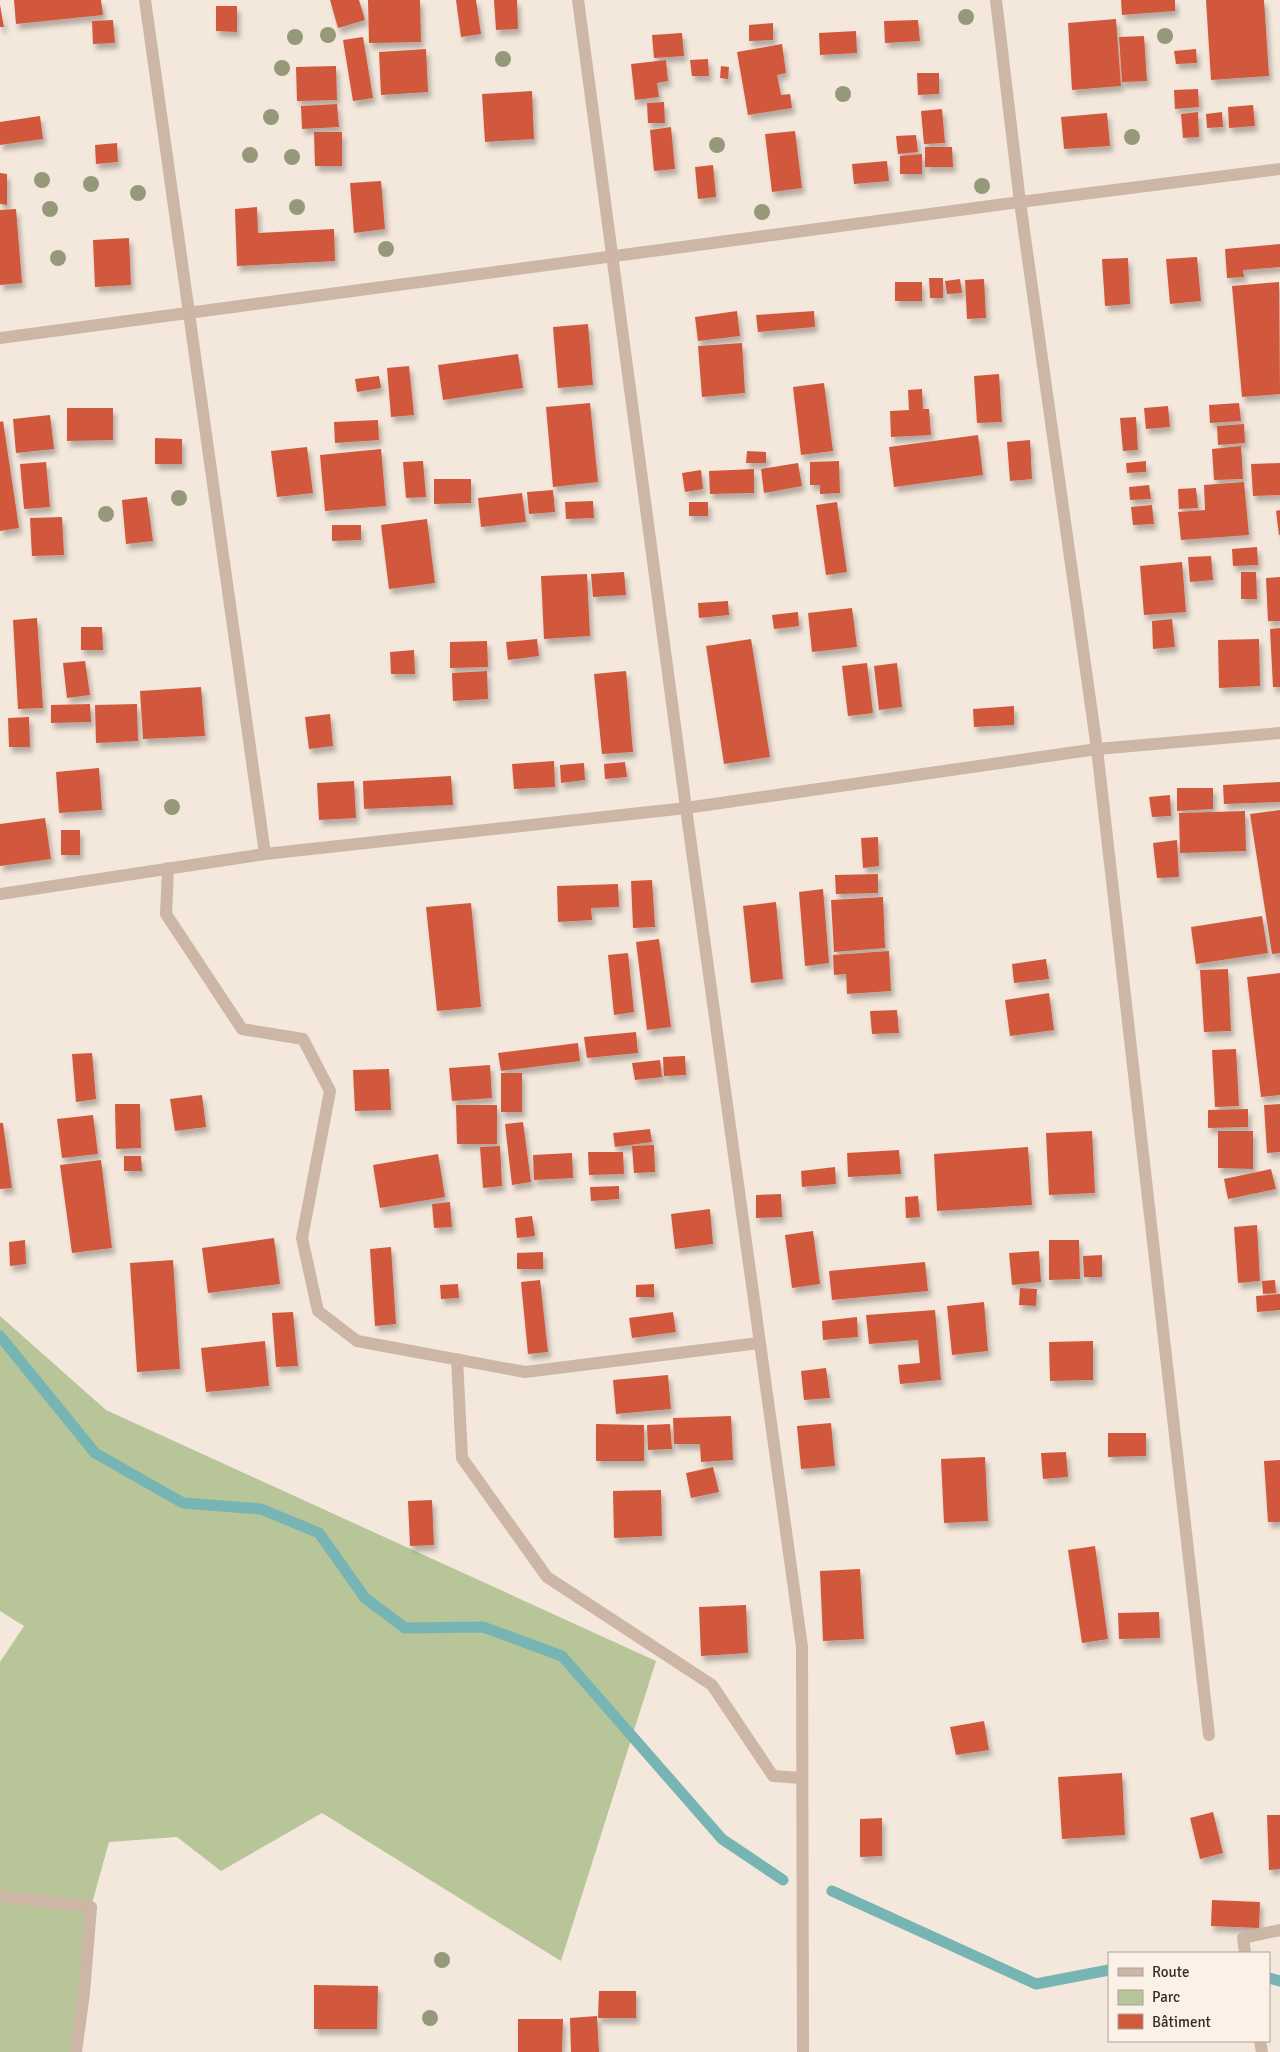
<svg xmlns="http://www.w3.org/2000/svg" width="1280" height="2052" font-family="Signika,sans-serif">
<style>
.green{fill:#b8c599}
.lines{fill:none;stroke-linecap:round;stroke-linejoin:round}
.stream{stroke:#77b4b4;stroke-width:11}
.building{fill:#d1593c;filter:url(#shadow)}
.service{stroke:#cdb6a5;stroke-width:12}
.minor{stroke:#cdb6a5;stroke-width:12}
.tree{fill:#969979}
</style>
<defs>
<filter id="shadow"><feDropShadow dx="3" dy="5.5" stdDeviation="2.5" flood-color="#0004"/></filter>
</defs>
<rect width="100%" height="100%" fill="#f4e7db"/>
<path class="green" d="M0 1316 106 1410 656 1661 561 1961 322 1813 221 1871 177 1837 109 1842 91 1907 76 2052H0V1662L24 1626 0 1611Z"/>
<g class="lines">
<g class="stream">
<path d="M0 1336 95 1453 183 1503 261 1509 319 1533 365 1598 405 1628 483 1627 562 1656 722 1839 783 1880"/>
<path d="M832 1891 1036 1984 1109 1970"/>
<path d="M1269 1978 1280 1981"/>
</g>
</g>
<g class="building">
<path d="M14 0H101L103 15 16 24Z"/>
<path d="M330 0H359L365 20 338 28Z"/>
<path d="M368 0H420L421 42 369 43Z"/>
<path d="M456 0H476L481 34 461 37Z"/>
<path d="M494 0H517L518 29 496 30Z"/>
<path d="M1121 0H1175V11L1122 15Z"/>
<path d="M1206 0H1264L1269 76 1211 80Z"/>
<path d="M0 5 4 27H0Z"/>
<path d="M216 6H237V32L216 31Z"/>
<path d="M1116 19 1121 86 1072 90 1068 23Z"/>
<path d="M113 20 115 43 93 44 92 21Z"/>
<path d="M918 20 920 41 885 43 884 21Z"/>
<path d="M773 23V40L749 41V25Z"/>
<path d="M856 31 857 53 820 55 819 33Z"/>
<path d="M682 33 684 56 654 58 652 35Z"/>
<path d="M1144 36 1147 81 1122 82 1119 37Z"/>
<path d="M363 37 373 98 353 101 343 40Z"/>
<path d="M782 44 786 73 777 75 781 95 790 94 792 108 748 115 737 52Z"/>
<path d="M426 49 428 92 381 95 379 52Z"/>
<path d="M1196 49 1197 63 1176 64 1174 51Z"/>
<path d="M708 59 709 76H692L690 60Z"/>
<path d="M666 60 668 81 657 83 659 97 635 100 631 64Z"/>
<path d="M336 66 337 100 297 101 296 67Z"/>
<path d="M721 66 729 67 728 79 720 78Z"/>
<path d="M917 73H939V94L918 95Z"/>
<path d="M1198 89 1199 107 1175 109 1174 90Z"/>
<path d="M532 91 534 139 485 142 482 94Z"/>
<path d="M664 102 665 123H648L647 103Z"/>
<path d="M337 104 339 127 302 129 301 106Z"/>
<path d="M1253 105 1255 126 1229 128 1228 107Z"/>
<path d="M942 109 945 143 924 144 921 111Z"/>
<path d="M1198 112 1199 137 1183 138 1181 114Z"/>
<path d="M1222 112 1223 127 1207 128 1206 114Z"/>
<path d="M1107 113 1110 146 1064 149 1061 117Z"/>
<path d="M40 116 43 139 0 145V122Z"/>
<path d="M671 127 675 169 654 171 650 130Z"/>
<path d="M795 131 802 188 772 192 765 134Z"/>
<path d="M314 132H342V166H315Z"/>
<path d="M916 135 918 152 898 154 896 136Z"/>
<path d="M117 143 118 162 96 164 95 145Z"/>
<path d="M925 147H952L953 167H925Z"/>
<path d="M922 154V174H900V156Z"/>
<path d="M887 161 889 181 854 184 852 164Z"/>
<path d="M713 165 716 197 698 199 695 167Z"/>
<path d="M0 173 7 174V205L0 204Z"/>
<path d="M381 181 385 229 354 233 350 183Z"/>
<path d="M257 207 258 233 334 229 335 261 237 266 235 209Z"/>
<path d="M16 209 22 283 0 285V210Z"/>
<path d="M129 238 131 285 95 287 93 240Z"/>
<path d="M1280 244V267L1243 270 1244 277 1227 278 1225 249Z"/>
<path d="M1197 257 1201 301 1170 304 1166 259Z"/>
<path d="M1128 258 1130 304 1105 306 1102 259Z"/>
<path d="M929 278H943V298H930Z"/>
<path d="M960 279 962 293 947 294 945 281Z"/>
<path d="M984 279 986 318 967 319 965 280Z"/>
<rect x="895" y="282" width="27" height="19"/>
<path d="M1279 282 1280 394 1242 397 1232 286Z"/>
<path d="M737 311 740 336 698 341 695 317Z"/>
<path d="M814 311 815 327 758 332 756 315Z"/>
<path d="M588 324 593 385 558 388 553 327Z"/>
<path d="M742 343 745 393 702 397 698 346Z"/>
<path d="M518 354 523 388 443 400 438 365Z"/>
<path d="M409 366 414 415 391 417 387 368Z"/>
<path d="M999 374 1002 422 977 423 974 376Z"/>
<path d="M379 376 381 388 357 392 355 379Z"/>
<path d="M824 383 833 451 801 455 793 387Z"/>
<path d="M922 389 923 409H929L931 435 891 437 890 411 909 410 908 390Z"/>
<path d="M590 403 598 482 553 487 546 407Z"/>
<path d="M1239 403 1241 421 1210 423 1209 405Z"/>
<path d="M1168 406 1170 427 1146 429 1144 408Z"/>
<path d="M67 408H113V440L67 441Z"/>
<path d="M50 415 54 449 16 453 13 419Z"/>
<path d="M1136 417 1138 450 1123 451 1120 418Z"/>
<path d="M378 420 379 440 335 443 334 422Z"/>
<path d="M3 421 19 528 0 531V422Z"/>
<path d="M1244 424 1245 443 1218 445 1217 426Z"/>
<path d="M978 435 983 475 894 487 889 447Z"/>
<path d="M155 438 182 439V464H155Z"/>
<path d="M1030 440 1032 479 1010 481 1007 442Z"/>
<path d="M1241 446 1243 479 1214 480 1212 449Z"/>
<path d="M307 447 313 493 277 497 271 451Z"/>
<path d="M381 449 386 506 325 511 320 455Z"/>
<path d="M747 451 766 452V463H746Z"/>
<path d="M423 461 426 497 406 498 403 462Z"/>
<path d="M839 461 840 493 820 494V485H810V462Z"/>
<path d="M1146 461V472L1127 473 1126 463Z"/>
<path d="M46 462 50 507 24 509 20 464Z"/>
<path d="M798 463 802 486 764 493 761 469Z"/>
<path d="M1280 463V495L1253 496 1251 464Z"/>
<path d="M754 469V493L710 494 709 471Z"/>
<path d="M701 470 703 489 685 492 682 473Z"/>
<path d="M434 479H471V503L434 504Z"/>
<path d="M1244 482 1249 535 1181 540 1178 512 1205 510 1204 485Z"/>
<path d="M1149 485 1151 499 1130 500 1129 487Z"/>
<path d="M1196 488 1198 508 1179 509 1178 489Z"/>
<path d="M553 490 555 512 529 514 527 492Z"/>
<path d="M522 493 526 522 481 527 478 498Z"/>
<path d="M147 497 153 541 126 544 122 500Z"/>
<path d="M593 501 594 518 566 519 565 502Z"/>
<rect x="689" y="502" width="19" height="14"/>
<path d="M837 502 847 572 826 575 816 505Z"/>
<path d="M1152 505 1154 524 1133 525 1131 507Z"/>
<path d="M1280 510V535H1279L1276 511Z"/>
<path d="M62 517 64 555 32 556 30 518Z"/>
<path d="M427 519 435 583 389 589 381 525Z"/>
<path d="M332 525H361V540L332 541Z"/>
<path d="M1257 547 1258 565 1233 566 1232 549Z"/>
<path d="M1211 556 1213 580 1190 582 1188 557Z"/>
<path d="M1182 562 1186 612 1144 615 1140 566Z"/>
<path d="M624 572 626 595 593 597 591 574Z"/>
<path d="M1241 572H1256L1257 599H1241Z"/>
<path d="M587 574 590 636 544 639 541 576Z"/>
<path d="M1280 577V621H1268L1266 578Z"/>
<path d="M728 601 729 615 699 618 698 603Z"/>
<path d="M852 608 857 647 812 652 808 613Z"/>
<path d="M798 612 799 626 774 629 772 615Z"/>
<path d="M37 618 43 708 18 709 13 620Z"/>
<path d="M1172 619 1175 647 1153 649 1152 621Z"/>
<path d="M81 627H102L103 650H81Z"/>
<path d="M1280 628V687H1273L1270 629Z"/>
<path d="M537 639 539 656 508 660 506 642Z"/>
<path d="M751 639 770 757 724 764 706 646Z"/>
<path d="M1259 639 1260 686 1219 688 1218 640Z"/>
<path d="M487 641 488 667 450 668V642Z"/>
<path d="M414 650 415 674H391L390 652Z"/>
<path d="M85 661 90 695 67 698 63 663Z"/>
<path d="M867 663 873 713 848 716 842 666Z"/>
<path d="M897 663 902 707 879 710 874 666Z"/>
<path d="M487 671 488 699 453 701 452 673Z"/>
<path d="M626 671 633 752 602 754 594 674Z"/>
<path d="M201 687 205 736 143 739 140 691Z"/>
<path d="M90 704 91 722 51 723V705Z"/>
<path d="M137 704 138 741 96 743 95 705Z"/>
<path d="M1014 706V725L974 727 973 709Z"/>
<path d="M330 714 333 746 309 749 305 717Z"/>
<path d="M29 717 30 747H9L8 718Z"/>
<path d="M554 761 555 787 514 789 512 764Z"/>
<path d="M625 762 627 777 605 779 604 764Z"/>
<path d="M584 763 585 780 561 783 560 765Z"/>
<path d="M99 768 102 810 59 813 56 772Z"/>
<path d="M451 776 453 805 364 809 363 781Z"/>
<path d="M354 781 356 818 319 820 317 783Z"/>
<path d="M1280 782V802L1224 804 1223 785Z"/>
<path d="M1177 788H1213V809L1177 811Z"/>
<path d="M1170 795 1171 816 1152 817 1149 797Z"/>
<path d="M1280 810V953L1272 954 1250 814Z"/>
<path d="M1245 811 1246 851 1180 853 1179 813Z"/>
<path d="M45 818 51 859 0 866V824Z"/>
<rect x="61" y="830" width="19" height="25"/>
<path d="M878 837 879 866 863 868 861 838Z"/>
<path d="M1177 840 1179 877 1157 878 1153 843Z"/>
<path d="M878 874V893L836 894 835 875Z"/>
<path d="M652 880 655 927 633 928 631 881Z"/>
<path d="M618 884 619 907 591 908 592 920 558 922 557 886Z"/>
<path d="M823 889 829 963 805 966 799 892Z"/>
<path d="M883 897 885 948 834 952 831 900Z"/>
<path d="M776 902 783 979 751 983 743 906Z"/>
<path d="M471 903 481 1007 437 1011 426 907Z"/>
<path d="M1262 916 1268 953 1196 964 1191 927Z"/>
<path d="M659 939 671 1027 647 1030 636 942Z"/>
<path d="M889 951 891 991 847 994 846 974 834 975 833 955Z"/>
<path d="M628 953 634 1012 614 1015 608 955Z"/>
<path d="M1046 959 1049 979 1014 983 1012 964Z"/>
<path d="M1228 969 1231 1031 1204 1032 1200 970Z"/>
<path d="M1280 973V1095L1261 1097 1247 977Z"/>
<path d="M1049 993 1054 1030 1010 1036 1005 1000Z"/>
<path d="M897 1010 899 1033 872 1034 870 1011Z"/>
<path d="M636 1032 638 1053 587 1058 584 1037Z"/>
<path d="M578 1043 580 1061 501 1071 498 1053Z"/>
<path d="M1236 1049 1239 1106 1215 1107 1212 1050Z"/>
<path d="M92 1053 96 1099 76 1102 72 1054Z"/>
<path d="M685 1056 686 1075 664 1076 663 1057Z"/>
<path d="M660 1060 662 1077 635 1080 632 1063Z"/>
<path d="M490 1065 492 1098 452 1101 449 1068Z"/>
<path d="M389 1069 391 1110 355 1111 353 1070Z"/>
<rect x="501" y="1073" width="21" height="39"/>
<path d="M202 1095 206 1127 175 1131 170 1099Z"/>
<path d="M115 1104H140L141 1148 116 1149Z"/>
<path d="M1280 1104V1152L1267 1153 1264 1105Z"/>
<path d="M456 1105H497V1144H457Z"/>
<path d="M1248 1109V1127L1208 1128V1110Z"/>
<path d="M93 1115 98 1154 62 1158 57 1119Z"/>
<path d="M523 1122 531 1182 512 1185 505 1124Z"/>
<path d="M0 1123H3L12 1188 0 1189Z"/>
<path d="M650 1129 652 1142 615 1147 613 1133Z"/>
<path d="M1092 1131 1095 1193 1049 1195 1046 1133Z"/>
<path d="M1218 1131H1253V1169L1218 1168Z"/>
<path d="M654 1145 655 1172 634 1173 632 1146Z"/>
<path d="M500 1146 502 1186 483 1188 480 1147Z"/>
<path d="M1028 1147 1032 1205 937 1211 934 1154Z"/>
<path d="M899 1150 901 1174 848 1177 847 1153Z"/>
<path d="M588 1152H623L624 1174 589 1175Z"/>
<path d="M572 1153 573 1178 534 1180 533 1155Z"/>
<path d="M438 1154 445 1197 380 1208 373 1165Z"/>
<path d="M124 1156H141L142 1171H124Z"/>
<path d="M101 1160 112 1248 72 1253 60 1165Z"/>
<path d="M835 1167 836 1184 802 1187 801 1171Z"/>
<path d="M1271 1169 1276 1189 1228 1199 1224 1179Z"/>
<path d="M619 1186V1199L591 1201 590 1187Z"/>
<path d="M781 1194 782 1217 756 1218V1195Z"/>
<path d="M918 1196 920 1217 906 1218 905 1197Z"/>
<path d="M450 1202 452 1227 434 1228 432 1204Z"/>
<path d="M710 1209 713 1244 675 1249 671 1214Z"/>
<path d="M532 1216 535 1236 517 1238 515 1218Z"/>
<path d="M1257 1225 1260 1281 1238 1283 1234 1227Z"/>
<path d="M813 1231 820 1284 792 1288 785 1235Z"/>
<path d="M274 1238 280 1284 208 1293 202 1248Z"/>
<path d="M25 1240 26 1264 10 1266 9 1242Z"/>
<path d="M1049 1240H1079L1080 1279 1049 1280Z"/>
<path d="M391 1247 396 1324 375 1326 370 1249Z"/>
<path d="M1039 1251 1041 1282 1012 1285 1009 1253Z"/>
<path d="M543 1252V1269H517V1253Z"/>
<path d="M1102 1255V1277H1084L1083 1256Z"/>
<path d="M173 1260 180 1369 137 1372 130 1263Z"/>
<path d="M925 1262 928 1291 832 1300 829 1271Z"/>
<path d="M540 1280 548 1352 528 1354 521 1282Z"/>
<path d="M1275 1280 1276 1293 1263 1294 1262 1281Z"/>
<path d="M458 1284 459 1298 441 1299 440 1285Z"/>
<path d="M654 1284V1297H636V1285Z"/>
<path d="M1020 1288 1037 1289 1036 1306 1019 1305Z"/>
<path d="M1280 1294V1310L1257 1312 1256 1296Z"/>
<path d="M984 1302 988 1351 952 1355 947 1306Z"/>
<path d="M935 1310 941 1380 900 1384 898 1365 920 1363 918 1340 869 1344 866 1315Z"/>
<path d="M293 1312 298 1366 276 1367 272 1313Z"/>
<path d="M673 1312 676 1332 632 1338 629 1318Z"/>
<path d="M857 1317 858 1337 823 1340 822 1321Z"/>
<path d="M265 1341 269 1386 206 1392 201 1348Z"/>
<path d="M1093 1341V1380L1050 1381 1049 1342Z"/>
<path d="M826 1368 830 1398 804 1400 801 1371Z"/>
<path d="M668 1375 671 1409 616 1414 613 1380Z"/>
<path d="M731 1416 733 1460 701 1462 700 1444H674L673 1418Z"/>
<path d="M831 1423 835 1466 801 1469 797 1426Z"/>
<path d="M596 1424 644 1425V1461H596Z"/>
<path d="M670 1424 672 1449 648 1450 647 1425Z"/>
<path d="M1108 1433H1146V1456L1108 1457Z"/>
<path d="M1066 1452 1068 1477 1043 1479 1041 1453Z"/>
<path d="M985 1457 988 1521 944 1523 941 1459Z"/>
<path d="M1280 1460V1522H1268L1264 1461Z"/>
<path d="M713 1467 719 1492 691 1498 686 1473Z"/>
<path d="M661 1490 662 1536 614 1538 613 1491Z"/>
<path d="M432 1500 434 1545 410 1546 408 1501Z"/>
<path d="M1095 1546 1108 1639 1082 1643 1068 1550Z"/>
<path d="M860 1569 864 1639 823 1641 820 1571Z"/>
<path d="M746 1605 748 1653 701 1656 699 1607Z"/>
<path d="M1159 1612 1160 1638 1119 1639 1118 1613Z"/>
<path d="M984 1721 989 1750 956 1755 950 1727Z"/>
<path d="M1122 1773 1125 1835 1062 1839 1058 1777Z"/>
<path d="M1213 1812 1223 1853 1200 1859 1190 1818Z"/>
<path d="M1267 1815H1280V1869L1269 1870Z"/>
<path d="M882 1818V1856L860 1857V1819Z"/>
<path d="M1212 1900 1260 1902 1259 1928 1211 1926Z"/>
<path d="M314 1985 378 1986 377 2029H314Z"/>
<path d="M599 1991H636V2018H598Z"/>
<path d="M597 2016 599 2052H571L570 2018Z"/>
<path d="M518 2019H563L562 2052H518Z"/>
</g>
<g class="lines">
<g class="service">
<path d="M168 868 166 914 242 1029 303 1039 330 1091 302 1238 318 1311 357 1341 525 1372 759 1343"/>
<path d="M457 1359 462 1458 547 1577 712 1685 773 1776 802 1778"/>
<path d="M1245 1953 1243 1938 1280 1930"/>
</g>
<g class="minor">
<path d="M145 0 265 854"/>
<path d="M578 0 686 808 802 1647 803 2052"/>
<path d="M996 0 1020 202 1097 749 1209 1735"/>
<path d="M0 338 1020 202 1280 169"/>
<path d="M0 894 265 854 686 808 1097 749 1280 733"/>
<path d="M0 1896 91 1907 84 1993 76 2052"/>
<path d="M1260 2041 1262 2052"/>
</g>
</g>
<g class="tree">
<circle cx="966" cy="17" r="8"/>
<circle cx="328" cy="35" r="8"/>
<circle cx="1165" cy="36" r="8"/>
<circle cx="295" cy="37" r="8"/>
<circle cx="503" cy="59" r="8"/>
<circle cx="282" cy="68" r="8"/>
<circle cx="843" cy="94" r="8"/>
<circle cx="271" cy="117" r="8"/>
<circle cx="1132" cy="137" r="8"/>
<circle cx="717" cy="145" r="8"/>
<circle cx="250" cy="155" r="8"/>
<circle cx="292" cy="157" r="8"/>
<circle cx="42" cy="180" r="8"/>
<circle cx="91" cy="184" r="8"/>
<circle cx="982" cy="186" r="8"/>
<circle cx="138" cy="193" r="8"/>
<circle cx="297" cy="207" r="8"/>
<circle cx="50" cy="209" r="8"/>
<circle cx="762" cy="212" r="8"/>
<circle cx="386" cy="249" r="8"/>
<circle cx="58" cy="258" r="8"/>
<circle cx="179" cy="498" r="8"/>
<circle cx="106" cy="514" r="8"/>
<circle cx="172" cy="807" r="8"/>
<circle cx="442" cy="1960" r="8"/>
<circle cx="430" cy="2018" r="8"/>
</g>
<rect x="1108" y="1952" width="162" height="90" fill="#fbf1e7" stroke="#ada29a"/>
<rect x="1118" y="1968" width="25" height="8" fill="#cdb6a5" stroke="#ada29a"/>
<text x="1152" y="1977" font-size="15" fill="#382c27">Route</text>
<rect x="1118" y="1990" width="25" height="15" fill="#b8c599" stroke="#ada29a"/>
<text x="1152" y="2002" font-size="15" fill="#382c27">Parc</text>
<rect x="1118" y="2014" width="25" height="15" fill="#d1593c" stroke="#ada29a"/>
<text x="1152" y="2027" font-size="15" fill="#382c27">Bâtiment</text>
</svg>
